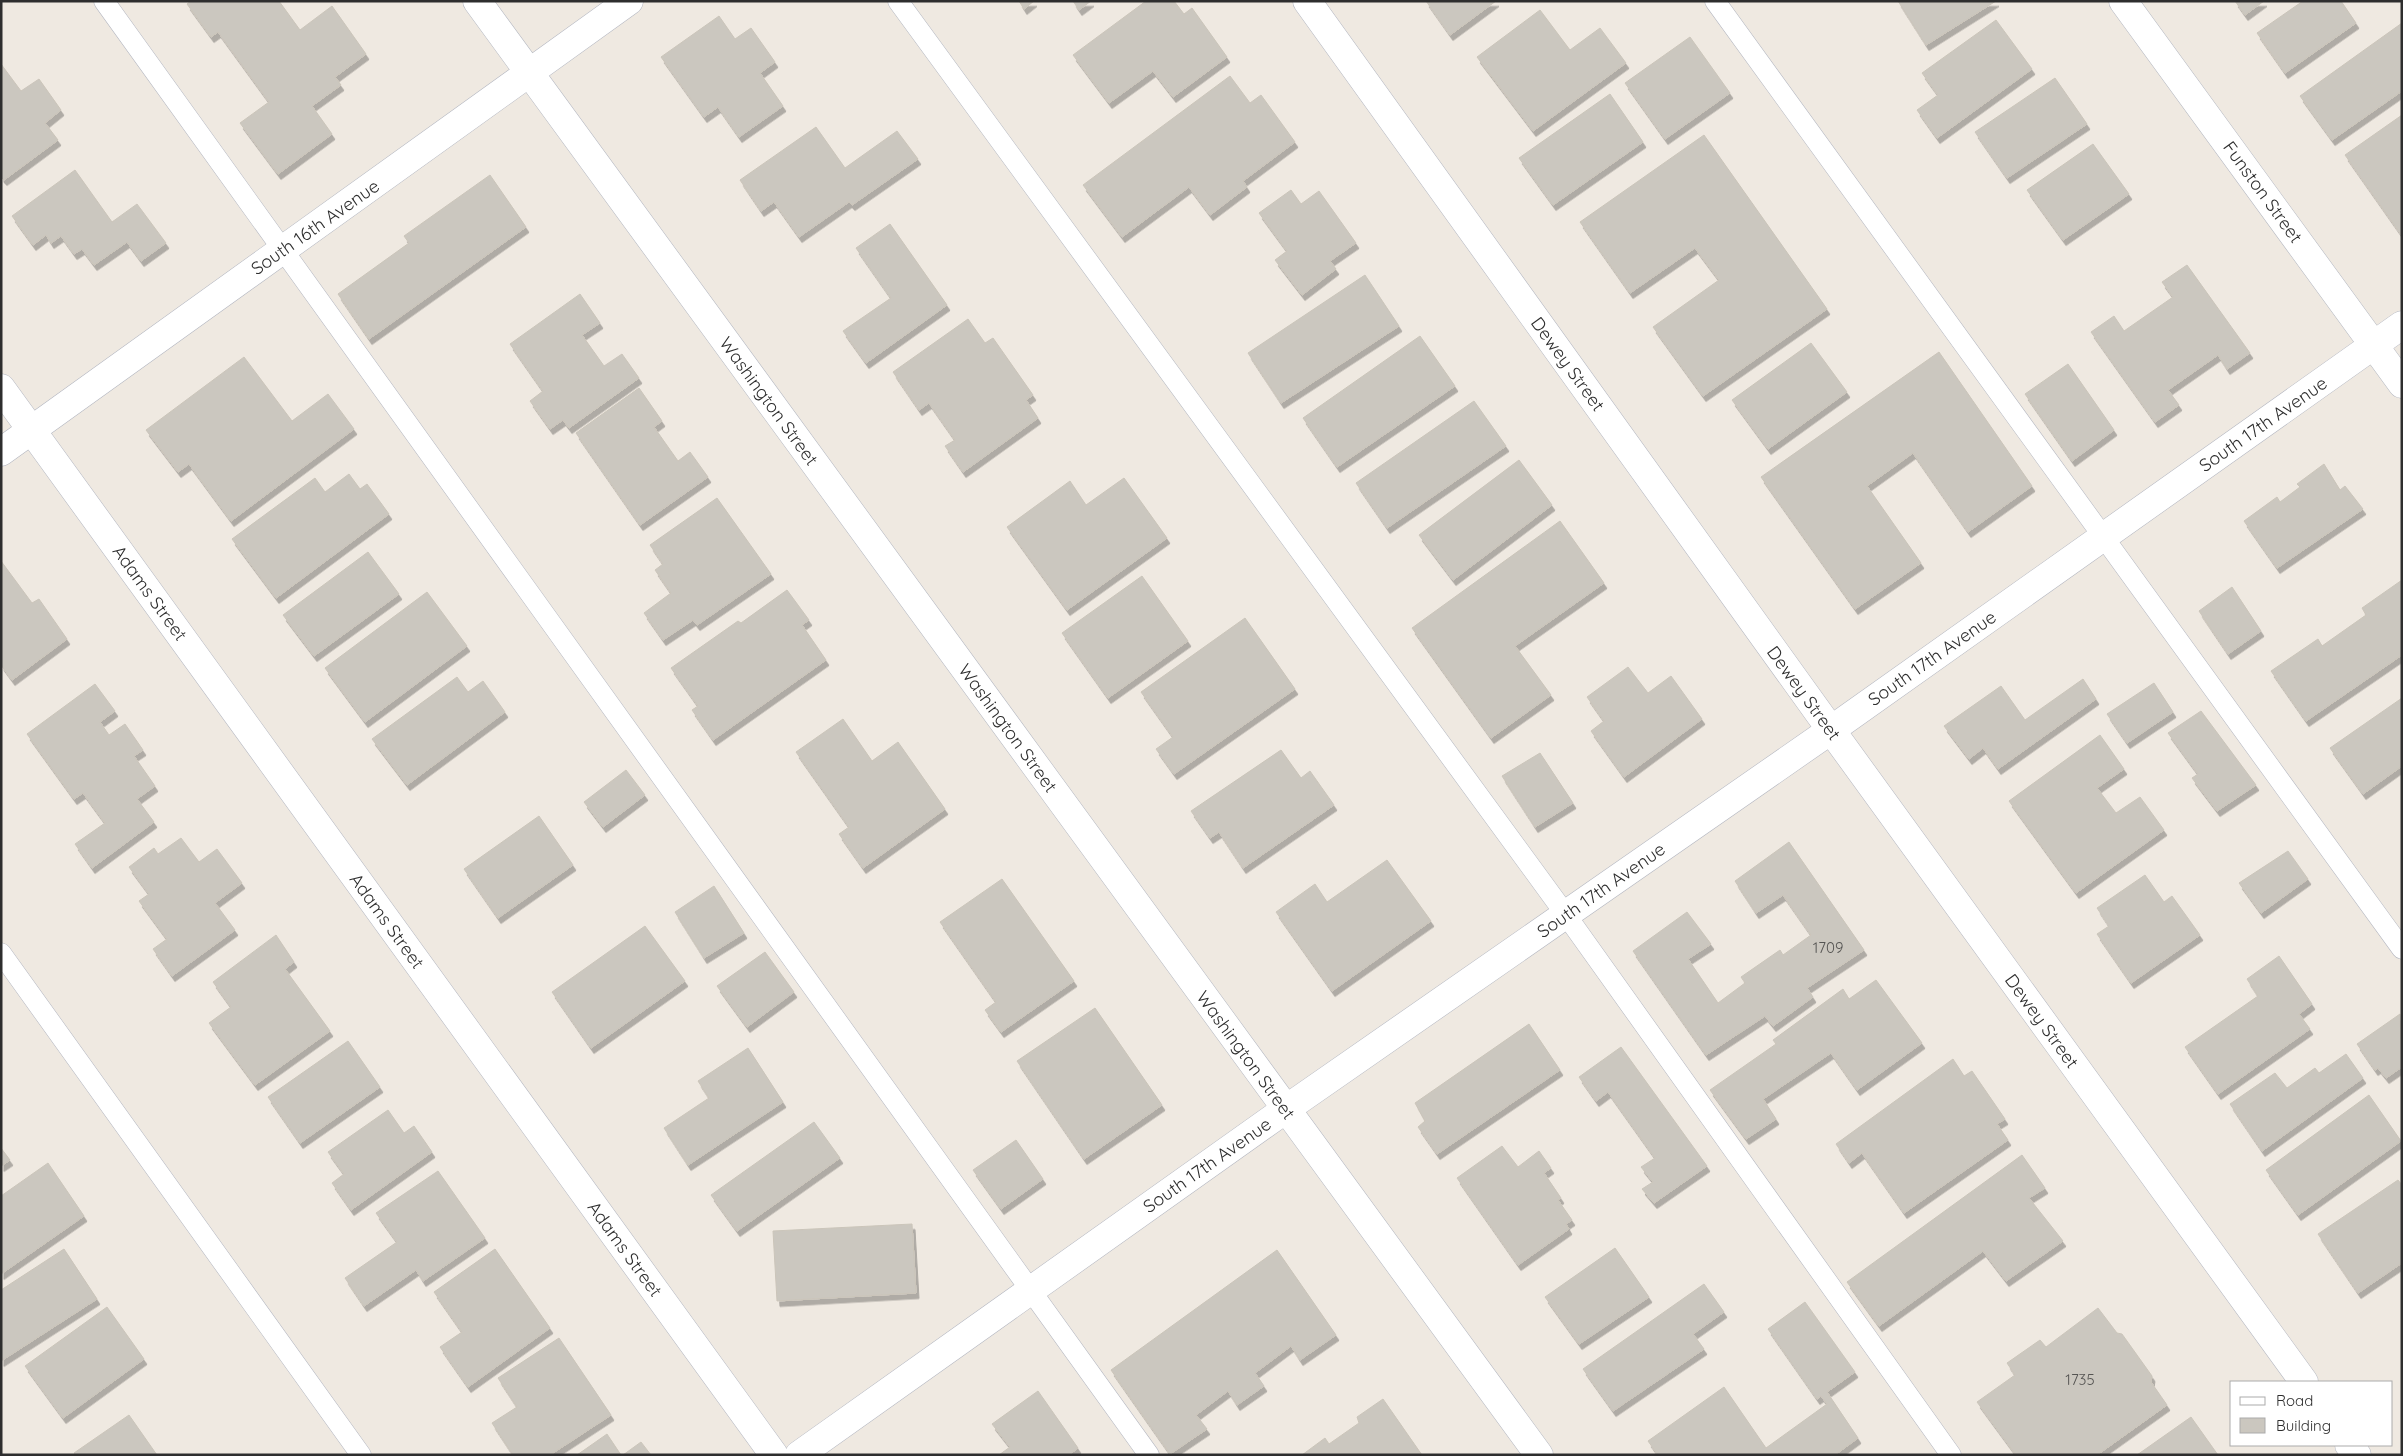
<svg xmlns="http://www.w3.org/2000/svg" width="2403" height="1456" font-family="Quicksand,sans-serif">
<style>
.building{fill:#cbc7bf;stroke:#cbc5ba;filter:url(#shadow)}
.lines{fill:none;stroke-linecap:round;stroke-linejoin:round}
.service-casing{stroke:#b4b7c1;stroke-width:21}
.minor-casing{stroke:#b4b7c1;stroke-width:29}
.tertiary-casing{stroke:#b4b7c1;stroke-width:29}
.service{stroke:#fff;stroke-width:20}
.minor{stroke:#fff;stroke-width:28}
.tertiary{stroke:#fff;stroke-width:28}
.labels{text-anchor:middle;dominant-baseline:central;stroke-width:4.5;stroke-linejoin:round;paint-order:stroke}
.number-label{font-size:15px;fill:#555452}
.street-label{font-size:18px;fill:#2e2e2e;stroke:#fff}
</style>
<defs>
<filter id="shadow"><feDropShadow dx="3" dy="5.5" stdDeviation="0" flood-color="#0004"/></filter>
</defs>
<rect width="100%" height="100%" fill="#efe9e1"/>
<g class="building">
<path d="M191 1H279L300 30 332 6 366 54 335 77 341 85 312 106 332 134 278 174 240 123 269 102 218 32 211 37 187 4Z"/>
<path d="M1019 1H1034L1024 9Z"/>
<path d="M1073 1H1091L1079 10Z"/>
<path d="M1146 1H1174L1184 14 1192 8 1227 57 1173 97 1153 71 1109 103 1073 55Z"/>
<path d="M1426 1H1496L1450 35Z"/>
<path d="M1898 1H1996L1926 45Z"/>
<path d="M2235 1H2264L2245 15Z"/>
<path d="M2303 1H2341L2356 23 2285 73 2257 33Z"/>
<path d="M1540 10 1570 50 1600 28 1626 63 1533 131 1477 57Z"/>
<path d="M719 16 735 39 751 28 775 62 760 73 783 106 739 137 718 107 704 117 661 57Z"/>
<path d="M1996 20 2032 69 1937 138 1917 110 1938 95 1922 73Z"/>
<path d="M2402 23V91L2332 140 2300 96Z"/>
<path d="M1690 37 1730 93 1665 139 1625 83Z"/>
<path d="M1 64 21 91 39 79 61 110 45 123 58 140 4 180 1 177Z"/>
<path d="M1230 76 1250 103 1261 95 1295 142 1243 181 1247 187 1210 215 1189 187 1122 237 1083 185Z"/>
<path d="M2055 78 2087 124 2007 178 1975 132Z"/>
<path d="M1610 94 1643 142 1553 205 1519 158Z"/>
<path d="M2402 115V236L2345 155Z"/>
<path d="M816 127 845 168 897 131 918 159 852 205 849 202 799 237 774 202 761 211 740 180Z"/>
<path d="M1704 135 1827 309 1703 396 1653 327 1719 280 1695 248 1630 293 1580 222Z"/>
<path d="M2093 144 2129 194 2063 240 2027 190Z"/>
<path d="M75 170 112 222 137 204 166 243 141 261 127 242 94 265 82 249 74 254 61 236 51 243 46 235 33 245 12 216Z"/>
<path d="M490 175 526 227 369 339 338 294 409 243 404 236Z"/>
<path d="M1291 190 1301 204 1319 191 1356 243 1330 261 1336 269 1302 295 1275 260 1287 251 1259 213Z"/>
<path d="M890 224 947 305 866 363 843 331 891 298 856 248Z"/>
<path d="M2187 265 2250 353 2227 369 2218 355 2168 390 2179 405 2155 422 2091 332 2114 316 2124 331 2173 297 2162 282Z"/>
<path d="M1365 275 1399 326 1281 403 1248 353Z"/>
<path d="M580 294 600 323 582 335 604 366 622 354 639 378 569 428 563 420 550 429 530 401 543 391 510 344Z"/>
<path d="M968 319 985 343 993 338 1033 395 1026 400 1038 418 963 472 945 446 955 440 929 403 919 410 893 372Z"/>
<path d="M1420 336 1455 386 1337 467 1303 418Z"/>
<path d="M1811 343 1847 392 1768 449 1732 400Z"/>
<path d="M1939 352 2032 486 1968 532 1913 453 1867 486 1921 563 1855 609 1761 477Z"/>
<path d="M244 357 292 421 328 394 354 429 231 521 189 464 178 472 146 430Z"/>
<path d="M2068 364 2114 430 2072 461 2025 394Z"/>
<path d="M639 388 662 421 654 427 678 461 690 452 708 477 640 525 576 433Z"/>
<path d="M1474 401 1506 446 1387 528 1356 483Z"/>
<path d="M1519 460 1552 505 1453 580 1419 535Z"/>
<path d="M2324 464 2340 490 2345 486 2363 509 2277 568 2244 521 2277 497 2280 502 2300 487 2297 484Z"/>
<path d="M349 474 360 489 367 484 389 514 276 598 232 539 315 478 325 492Z"/>
<path d="M1124 478 1167 538 1067 610 1007 527 1070 481 1086 505Z"/>
<path d="M717 498 771 574 697 625 693 620 663 640 644 613 671 593 655 570 663 564 650 545Z"/>
<path d="M1560 521 1604 583 1515 646 1551 695 1491 738 1412 628Z"/>
<path d="M368 552 399 594 314 656 283 615Z"/>
<path d="M1 561 32 603 39 599 67 639 12 680 1 665Z"/>
<path d="M1142 576 1188 641 1108 698 1062 633Z"/>
<path d="M2402 580V655L2306 721 2271 671 2318 639 2322 646 2366 615 2362 608Z"/>
<path d="M2232 587 2261 631 2228 654 2199 611Z"/>
<path d="M787 590 809 620 802 625 826 660 713 740 692 710 698 706 671 668 738 621 741 623Z"/>
<path d="M427 592 467 646 365 722 325 668Z"/>
<path d="M1245 618 1295 689 1174 774 1156 749 1173 737 1141 692Z"/>
<path d="M1628 667 1648 693 1671 676 1702 719 1624 777 1591 731 1604 721 1587 697Z"/>
<path d="M457 677 468 692 483 681 505 712 407 785 372 739Z"/>
<path d="M2083 679 2096 699 1998 769 1983 748 1969 759 1944 726 2001 686 2025 720Z"/>
<path d="M2154 683 2173 712 2127 743 2107 714Z"/>
<path d="M95 684 115 711 100 722 109 735 125 724 143 750 134 756 155 786 137 799 154 822 92 868 75 844 105 823 83 793 74 799 27 734Z"/>
<path d="M2402 698V766L2363 794 2330 748Z"/>
<path d="M2201 711 2256 785 2217 811 2192 778 2198 774 2168 733Z"/>
<path d="M843 719 872 761 898 742 945 809 863 868 839 834 849 827 796 752Z"/>
<path d="M2100 735 2124 769 2097 788 2116 813 2140 797 2164 830 2076 893 2009 801Z"/>
<path d="M1281 750 1301 778 1310 771 1334 805 1243 868 1219 832 1210 838 1191 811Z"/>
<path d="M1540 753 1573 803 1535 827 1502 776Z"/>
<path d="M626 770 645 795 603 827 584 802Z"/>
<path d="M539 816 573 865 498 918 464 869Z"/>
<path d="M181 838 199 862 217 849 242 883 215 903 235 930 172 976 153 949 167 939 139 901 149 894 129 867 154 848 158 854Z"/>
<path d="M1789 842 1864 950 1807 988 1813 997 1773 1026 1765 1016 1706 1055 1633 951 1687 912 1711 944 1688 959 1718 1003 1745 983 1741 977 1780 950 1783 955 1811 935 1783 895 1756 913 1735 881Z"/>
<path d="M2288 851 2308 879 2261 913 2239 883Z"/>
<path d="M1387 860 1431 921 1332 991 1276 912 1315 884 1327 902Z"/>
<path d="M2145 875 2164 902 2172 896 2200 935 2131 983 2097 934 2109 926 2097 908Z"/>
<path d="M1002 879 1074 981 1001 1032 985 1010 996 1002 940 922Z"/>
<path d="M714 886 744 933 704 958 675 912Z"/>
<path d="M645 926 685 981 591 1048 552 992Z"/>
<path d="M276 935 294 962 285 969 330 1031 255 1085 209 1023 231 1007 213 982Z"/>
<path d="M765 952 794 992 747 1027 717 986Z"/>
<path d="M2279 956 2312 1004 2299 1014 2310 1029 2218 1094 2185 1047 2258 996 2247 979Z"/>
<path d="M1876 980 1922 1043 1857 1090 1831 1053 1763 1099 1776 1119 1746 1139 1710 1090 1776 1044 1773 1040 1843 989 1849 999Z"/>
<path d="M1095 1008 1162 1105 1084 1159 1017 1061Z"/>
<path d="M2400 1014 2402 1067 2386 1078 2378 1068 2375 1070 2357 1044Z"/>
<path d="M1529 1024 1560 1070 1437 1154 1418 1127 1425 1121 1415 1103Z"/>
<path d="M348 1041 380 1087 300 1143 268 1097Z"/>
<path d="M1621 1047 1707 1166 1654 1203 1642 1189 1653 1182 1641 1167 1655 1158 1608 1092 1596 1101 1579 1077Z"/>
<path d="M748 1048 783 1102 688 1165 664 1128 709 1098 698 1081Z"/>
<path d="M2346 1054 2363 1078 2262 1151 2230 1104 2275 1073 2287 1088 2315 1068 2319 1073Z"/>
<path d="M1953 1059 1964 1076 1972 1071 2005 1119 1997 1124 2008 1140 1904 1213 1862 1153 1849 1163 1836 1144Z"/>
<path d="M2369 1095 2401 1141 2298 1215 2266 1170Z"/>
<path d="M388 1110 404 1133 414 1126 432 1152 351 1210 332 1183 344 1174 328 1152Z"/>
<path d="M814 1122 840 1158 737 1231 711 1195Z"/>
<path d="M1016 1140 1043 1179 1001 1209 973 1170Z"/>
<path d="M1502 1146 1518 1167 1539 1151 1551 1168 1544 1173 1561 1198 1558 1200 1572 1220 1566 1224 1569 1229 1518 1265 1457 1178Z"/>
<path d="M1 1148 10 1160 1 1166Z"/>
<path d="M2022 1155 2045 1188 2029 1198 2063 1241 2006 1281 1983 1251 1879 1326 1847 1282Z"/>
<path d="M48 1163 84 1216 1 1274V1196Z"/>
<path d="M438 1171 485 1238 423 1281 416 1270 364 1306 345 1278 397 1242 376 1213Z"/>
<path d="M2398 1180 2402 1185V1263L2358 1293 2318 1234Z"/>
<path d="M912 1224 916 1293 777 1301 773 1231Z"/>
<path d="M1615 1248 1649 1297 1579 1344 1545 1297Z"/>
<path d="M64 1249 97 1299 1 1361V1290Z"/>
<path d="M495 1249 550 1328 468 1387 440 1347 462 1332 434 1292Z"/>
<path d="M1277 1250 1336 1335 1300 1360 1291 1346 1255 1373 1264 1386 1237 1405 1228 1391 1196 1415 1207 1429 1170 1454 1111 1370Z"/>
<path d="M1704 1284 1724 1312 1693 1334 1704 1349 1613 1411 1583 1369Z"/>
<path d="M1805 1302 1855 1372 1827 1392 1858 1438 1835 1455H1658L1648 1441 1724 1387 1766 1448 1827 1404 1821 1396 1817 1399 1768 1329Z"/>
<path d="M107 1307 144 1359 63 1418 25 1366Z"/>
<path d="M2098 1308 2117 1333 2122 1334 2152 1376 2151 1382 2167 1405 2097 1455H2016L1977 1402 2015 1375 2007 1363 2040 1340 2046 1347Z"/>
<path d="M559 1338 611 1415 550 1455H513L492 1423 517 1407 498 1378Z"/>
<path d="M1038 1391 1078 1448 1069 1455H999L1010 1447 992 1424Z"/>
<path d="M1383 1399 1422 1455H1302L1325 1438 1329 1444 1359 1423 1357 1417Z"/>
<path d="M129 1415 157 1455H76L74 1453Z"/>
<path d="M2191 1417 2218 1455H2137Z"/>
<path d="M607 1434 621 1455H577Z"/>
<path d="M641 1442 651 1455H623Z"/>
</g>
<g class="lines">
<defs>
<g id="service">
<path d="M104 1 1149 1455"/>
<path d="M898 1 1566 915 1951 1455"/>
<path d="M1715 1 2402 949"/>
<path d="M1 953 361 1455"/>
</g>
<g id="minor">
<path d="M1307 1 1831 730 2304 1382"/>
<path d="M2123 1 2402 384"/>
<path d="M1 388 774 1455"/>
<path d="M1 452 629 1"/>
<path d="M2349 1445 2357 1455"/>
<path d="M799 1455 1286 1109 1831 730 2402 325"/>
</g>
<path id="tertiary" d="M477 1 1539 1455"/>
</defs>
<use href="#service" class="service-casing"/>
<use href="#minor" class="minor-casing"/>
<use href="#tertiary" class="tertiary-casing"/>
<use href="#service" class="service"/>
<use href="#minor" class="minor"/>
<use href="#tertiary" class="tertiary"/>
</g>
<g class="labels">
<g class="number-label">
<text x="1828" y="947">1709</text>
<text x="2080" y="1379">1735</text>
</g>
<g class="street-label">
<text transform="translate(2263 192) rotate(54)">Funston Street</text>
<text transform="translate(315 227) rotate(-35)">South 16th Avenue</text>
<text transform="translate(1568 364) rotate(54)">Dewey Street</text>
<text transform="translate(769 401) rotate(54)">Washington Street</text>
<text transform="translate(2263 424) rotate(-35)">South 17th Avenue</text>
<text transform="translate(150 593) rotate(54)">Adams Street</text>
<text transform="translate(1932 658) rotate(-35)">South 17th Avenue</text>
<text transform="translate(1804 693) rotate(54)">Dewey Street</text>
<text transform="translate(1008 728) rotate(54)">Washington Street</text>
<text transform="translate(1601 890) rotate(-35)">South 17th Avenue</text>
<text transform="translate(387 921) rotate(54)">Adams Street</text>
<text transform="translate(2042 1021) rotate(54)">Dewey Street</text>
<text transform="translate(1246 1055) rotate(54)">Washington Street</text>
<text transform="translate(1207 1165) rotate(-35)">South 17th Avenue</text>
<text transform="translate(625 1249) rotate(54)">Adams Street</text>
</g>
</g>
<rect width="2403" height="1456" fill="none" stroke="#2e2e2e" stroke-width="5"/>
<rect x="2230" y="1381" width="162" height="65" fill="#ffffff" stroke="#ababab"/>
<rect x="2240" y="1397" width="25" height="8" fill="#ffffff" stroke="#ababab"/>
<text x="2276" y="1406" font-size="15" fill="#2e2e2e">Road</text>
<rect x="2240" y="1418" width="25" height="15" fill="#cbc7bf" stroke="#ababab"/>
<text x="2276" y="1431" font-size="15" fill="#2e2e2e">Building</text>
</svg>
